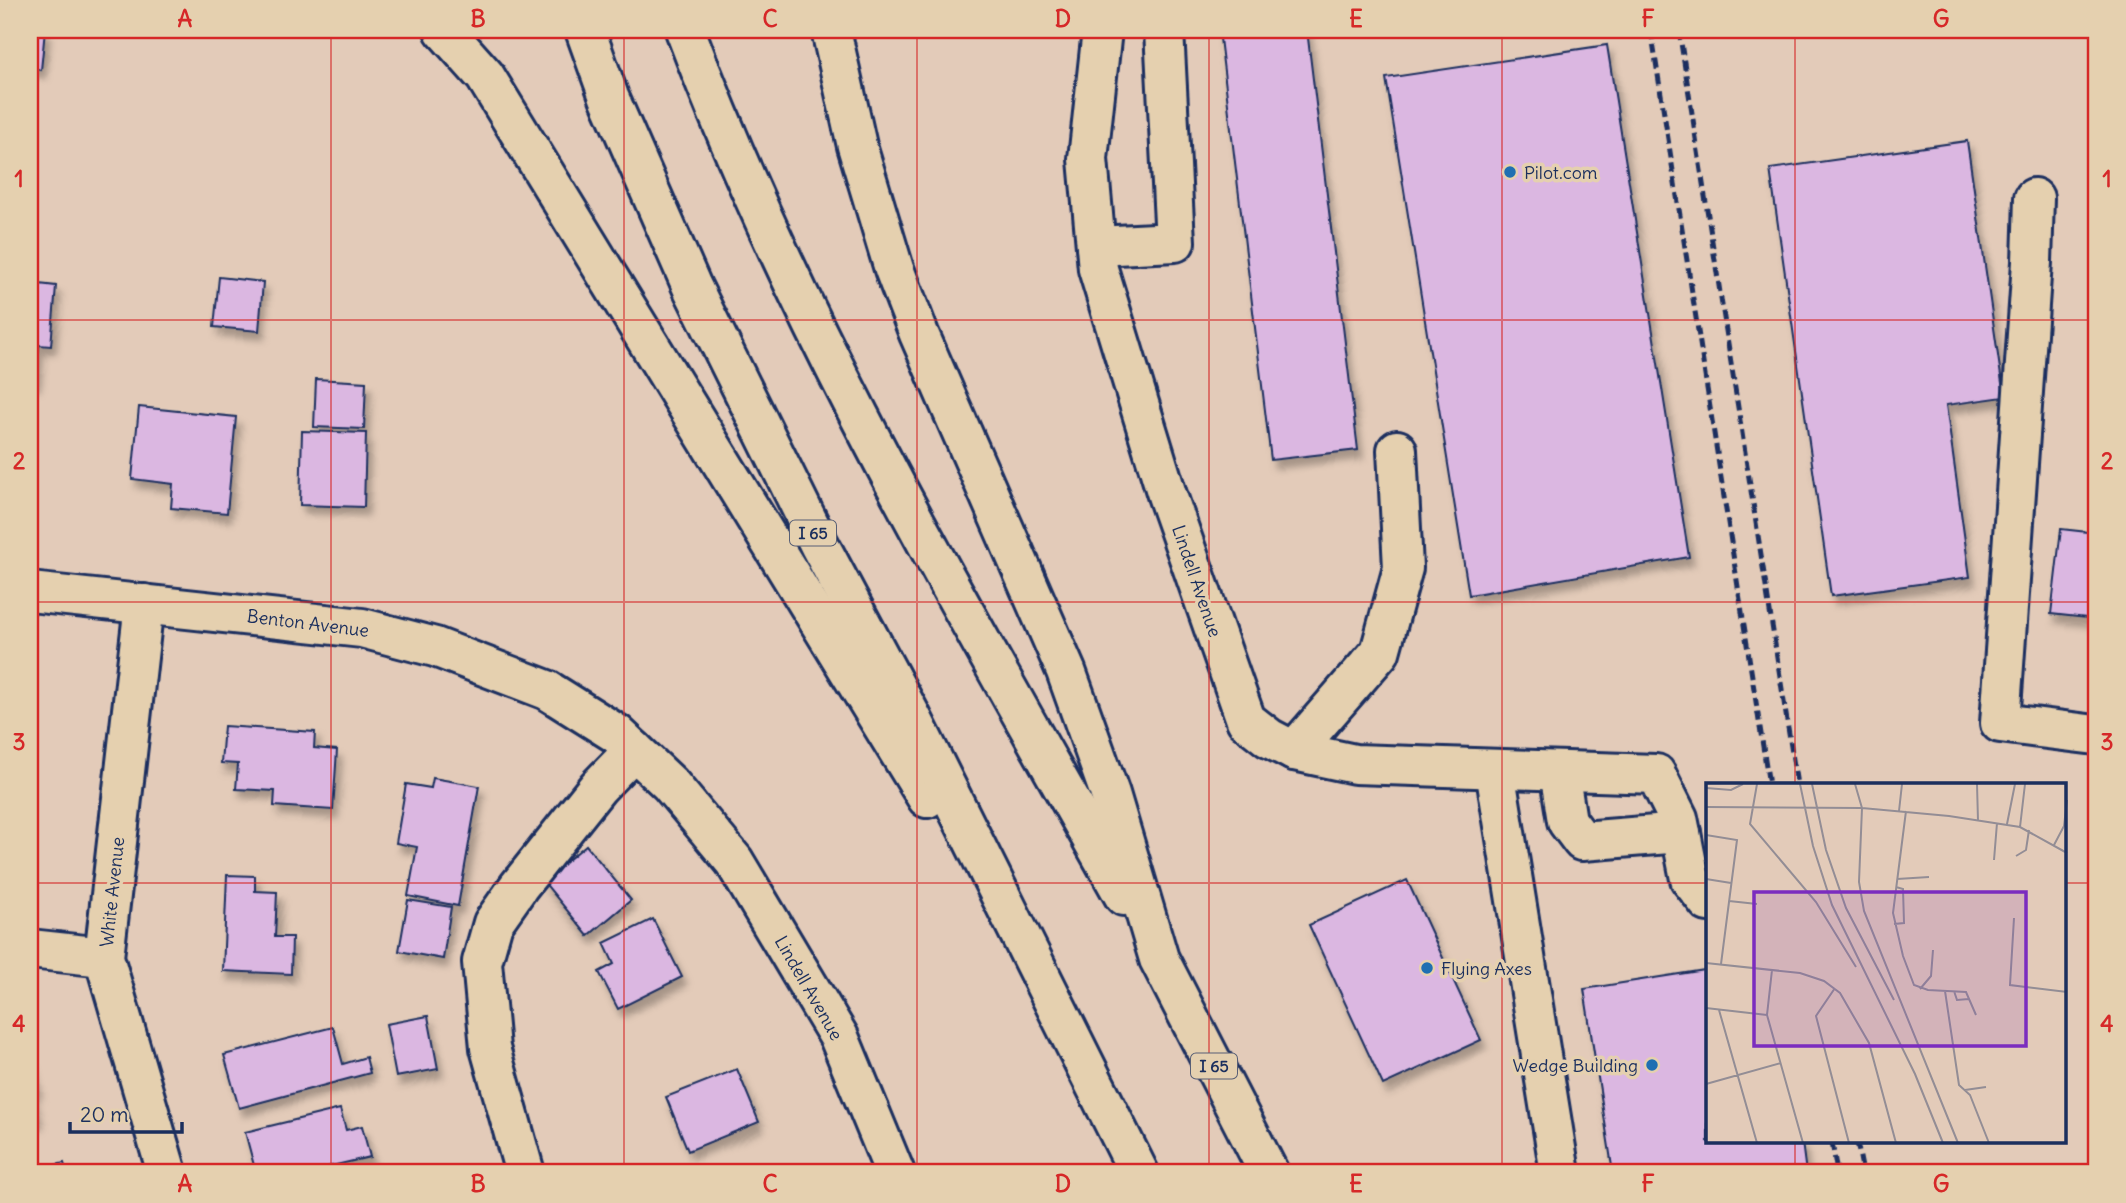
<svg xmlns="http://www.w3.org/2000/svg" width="2126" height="1203" font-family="Delius,sans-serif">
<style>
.building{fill:#dbb7e1;stroke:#1b2f5e;stroke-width:2;filter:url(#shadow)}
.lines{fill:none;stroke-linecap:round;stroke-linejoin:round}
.minor-casing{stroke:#1b2f5e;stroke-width:44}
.highway-casing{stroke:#1b2f5e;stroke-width:44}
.minor{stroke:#e5d0af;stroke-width:38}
.highway{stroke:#e5d0af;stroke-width:38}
.rail{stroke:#1b2f5e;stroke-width:5;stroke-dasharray:10 5;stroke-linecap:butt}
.grid{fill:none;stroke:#d62828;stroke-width:2;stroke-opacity:0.55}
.poi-dot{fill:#1f6fb2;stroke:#e5d0af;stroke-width:2.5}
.labels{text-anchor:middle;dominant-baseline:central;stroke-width:7;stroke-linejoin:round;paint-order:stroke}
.shield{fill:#e5d0af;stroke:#585f76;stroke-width:2}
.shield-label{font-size:16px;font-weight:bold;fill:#1b2f5e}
.poi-label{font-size:18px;fill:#1b2f5e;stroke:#e5d0af;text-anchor:start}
.street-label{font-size:18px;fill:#1b2f5e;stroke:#e5d0af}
.inset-road{fill:none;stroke:#938d95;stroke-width:2}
.view{fill:#7b2cbf;fill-opacity:0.15;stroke:#7b2cbf;stroke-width:3.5}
.inset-edge{fill:none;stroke:#1b2f5e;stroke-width:3.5}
.neatline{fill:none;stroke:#d62828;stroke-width:2.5}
.grid-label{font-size:23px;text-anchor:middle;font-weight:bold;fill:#d62828}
</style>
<defs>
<filter id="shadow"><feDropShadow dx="4.5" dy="8" stdDeviation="3.5" flood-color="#0004"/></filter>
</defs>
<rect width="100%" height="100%" fill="#e3cbb9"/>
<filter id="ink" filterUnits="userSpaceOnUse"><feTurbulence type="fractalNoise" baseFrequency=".0143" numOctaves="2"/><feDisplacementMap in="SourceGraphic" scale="14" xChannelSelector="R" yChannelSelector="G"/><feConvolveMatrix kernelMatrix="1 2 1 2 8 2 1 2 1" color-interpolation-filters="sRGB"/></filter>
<g filter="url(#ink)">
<g class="building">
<path d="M30 30H45L41 70 30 68Z"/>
<path d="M1219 30H1307L1358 450 1271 460Z"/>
<path d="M1607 45 1689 557 1469 595 1386 78Z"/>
<path d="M1967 141 2004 397 1946 405 1970 577 1831 596 1770 169Z"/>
<path d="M219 277 263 282 259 331 214 327Z"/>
<path d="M30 283 56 286 51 346 39 345 35 382H30Z"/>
<path d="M316 379 366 382 364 429 314 427Z"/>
<path d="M139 407 236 417 227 513 171 508 173 484 132 479Z"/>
<path d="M302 431 366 433 364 507 300 505Z"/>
<path d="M2061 529 2096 533V619L2051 614Z"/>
<path d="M224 726 315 732 314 748 337 750 333 810 274 806 275 791 236 789 238 764 221 763Z"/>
<path d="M433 778 479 786 458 906 408 896 417 847 396 843 406 784 431 788Z"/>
<path d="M586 845 631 900 588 936 543 881Z"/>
<path d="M227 875 255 876V891L277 892 275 937H292L291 974 223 971Z"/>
<path d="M1407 880 1481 1040 1383 1085 1309 925Z"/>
<path d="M408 900 451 907 443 959 399 951Z"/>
<path d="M653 919 682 977 618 1009 599 972 614 964 604 943Z"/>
<path d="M1705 970 1708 987V1142H1802L1806 1173H1613L1584 989Z"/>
<path d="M428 1016 438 1069 396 1077 386 1024Z"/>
<path d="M333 1027 343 1064 366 1057 370 1073 239 1108 224 1055Z"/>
<path d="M30 1060 37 1090 31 1091 38 1120 30 1122Z"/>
<path d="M737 1069 759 1122 688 1151 666 1097Z"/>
<path d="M340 1109 346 1130 362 1126 370 1157 302 1173H256L245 1132Z"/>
<path d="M64 1163 67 1173H30V1171Z"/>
<path d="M749 1165 751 1173 778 1167 779 1173H710Z"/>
</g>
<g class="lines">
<defs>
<g id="minor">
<path d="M1102 30 1088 159 1098 269 1167 495 1246 720 1269 738 1294 751 1355 764 1656 774 1678 818 1690 879 1708 902"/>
<path d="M2034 198 2032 262 2000 723 2096 735"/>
<path d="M1096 246 1175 242 1164 30"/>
<path d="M30 592 362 628 435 647 547 690 617 734 670 784 734 861 839 1037 895 1173"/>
<path d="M144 604 104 957 167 1173"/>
<path d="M1294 751 1380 652 1403 568 1397 450"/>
<path d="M1495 770 1560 1173"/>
<path d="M1559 771 1567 821 1582 841 1681 833"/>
<path d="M30 949 104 957"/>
<path d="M525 1173 490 1048 482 962 493 923 519 886 598 787 634 750"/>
</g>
<g id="highway">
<path d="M444 30 485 76 927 798"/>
<path d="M585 30 609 97 692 287 820 546 911 716 1139 1173"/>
<path d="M685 30C799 333 966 614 1124 896"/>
<path d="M831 30 857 146 894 269 919 334 1066 671 1110 794 1159 959 1269 1173"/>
</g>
</defs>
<use href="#minor" class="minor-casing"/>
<use href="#highway" class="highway-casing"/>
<use href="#minor" class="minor"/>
<use href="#highway" class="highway"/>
<g class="rail">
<path d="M1651 30 1769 785"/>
<path d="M1679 30 1797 785"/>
<path d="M1832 1142 1837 1173"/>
<path d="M1857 1142 1863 1173"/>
</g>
</g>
</g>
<path class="grid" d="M331 30V1173M624 30V1173M917 30V1173M1209 30V1173M1502 30V1173M1795 30V785M30 320H2096M30 602H2096M30 883H1708M2065 883H2096M1795 1142V1173"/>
<g class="poi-dot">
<circle cx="1510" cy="172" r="7"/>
<circle cx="1427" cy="968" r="7"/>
<circle cx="1652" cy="1065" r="7"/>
</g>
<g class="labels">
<g class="shield">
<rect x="790" y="520.5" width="46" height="25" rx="5"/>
<rect x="1191" y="1053.5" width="46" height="25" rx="5"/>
</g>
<g class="shield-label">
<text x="813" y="533">I 65</text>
<text x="1214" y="1066">I 65</text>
</g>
<g class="poi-label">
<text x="1524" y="172">Pilot.com</text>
<text x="1441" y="968">Flying Axes</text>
<text x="1638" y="1065" text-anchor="end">Wedge Building</text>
</g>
<g class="street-label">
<text transform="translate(1197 581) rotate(71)">Lindell Avenue</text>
<text transform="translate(308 623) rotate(7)">Benton Avenue</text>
<text transform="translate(112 892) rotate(-84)">White Avenue</text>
<text transform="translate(809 988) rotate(60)">Lindell Avenue</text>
</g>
</g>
<g transform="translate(1706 783)">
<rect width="360" height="360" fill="#e3cbb9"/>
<path class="inset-road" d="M51 1 44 41 110 119 150 184M94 1 107 63 126 122 209 291 237 360M106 1 120 67 140 125 188 217M149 1 156 25 153 99 158 128 252 360M271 1 272 38M0 5 25 7 37 1M0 24 156 25 243 33 314 44 361 70M193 28 196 1M200 28 187 130 197 173 208 202 222 207 260 209 270 232M301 41 309 1M314 44 319 1M0 52 31 57 15 181M348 62 358 43 361 17M310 73 320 67 323 47M288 77 291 40M0 96 25 100M191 96 223 94M23 118 51 121M308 135 304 202 361 209M188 141 198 140 197 106 190 104M0 180 94 190 118 198 134 210 163 260 190 360M66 187 61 232 97 360M129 205 110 233 143 360M214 206 225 193 227 167M239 208 253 302 264 312 283 360M248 208 251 217 263 216M0 225 61 232M13 227 51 360M0 301 75 280M259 307 280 304"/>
<path class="view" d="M48 109H320V263H48Z"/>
<rect width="360" height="360" class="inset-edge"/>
</g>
<rect width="2126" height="1203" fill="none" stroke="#e5d0af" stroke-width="77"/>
<path d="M70 1122v10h112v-10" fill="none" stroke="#1b2f5e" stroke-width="3.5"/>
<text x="80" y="1122" font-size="21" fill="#1b2f5e" stroke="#e5d0af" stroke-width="5" paint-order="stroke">20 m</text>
<rect x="38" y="38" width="2050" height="1126" class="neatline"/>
<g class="grid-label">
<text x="185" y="27">A</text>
<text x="478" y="27">B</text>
<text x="770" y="27">C</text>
<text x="1063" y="27">D</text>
<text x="1356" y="27">E</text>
<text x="1648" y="27">F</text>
<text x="1941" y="27">G</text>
<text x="19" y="187">1</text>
<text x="2107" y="187">1</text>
<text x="19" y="469">2</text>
<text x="2107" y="469">2</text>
<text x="19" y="750">3</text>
<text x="2107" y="750">3</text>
<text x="19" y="1032">4</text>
<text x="2107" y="1032">4</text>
<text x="185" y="1192">A</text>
<text x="478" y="1192">B</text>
<text x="770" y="1192">C</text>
<text x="1063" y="1192">D</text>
<text x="1356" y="1192">E</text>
<text x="1648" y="1192">F</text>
<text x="1941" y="1192">G</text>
</g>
</svg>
